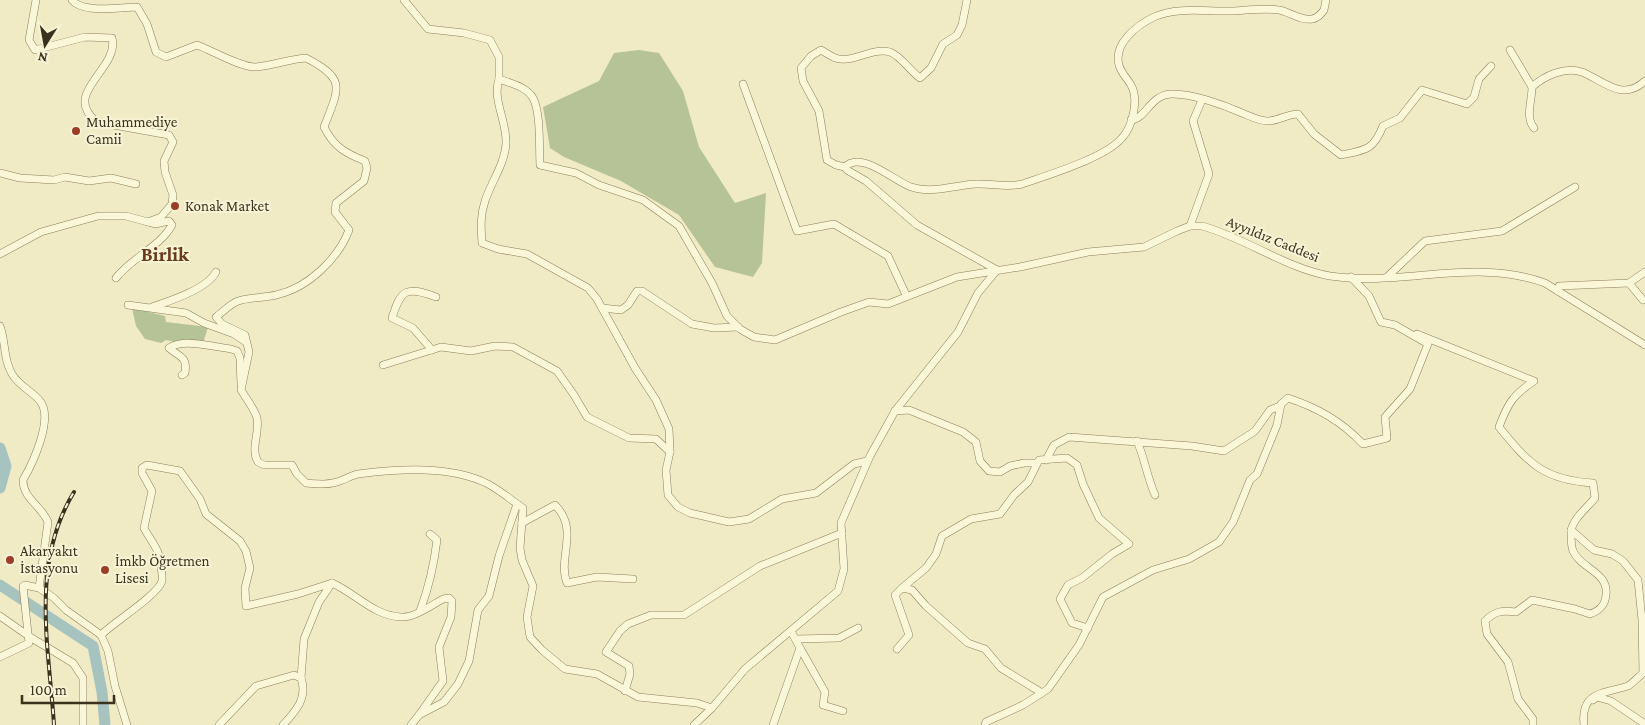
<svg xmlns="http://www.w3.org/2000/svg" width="1645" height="725" font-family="'Crimson Pro',serif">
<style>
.cemetery{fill:#b5c397}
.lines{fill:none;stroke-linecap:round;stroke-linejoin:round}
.river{stroke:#a7c3c0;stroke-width:11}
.minor-casing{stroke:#8b7e5a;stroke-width:8}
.minor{stroke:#faf6d8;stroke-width:7}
.rail-casing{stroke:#3b321e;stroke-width:4}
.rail{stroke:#f7f3d5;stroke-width:2;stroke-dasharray:5.5;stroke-linecap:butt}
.poi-dot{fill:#9c3d28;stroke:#f7f3d5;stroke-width:2}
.labels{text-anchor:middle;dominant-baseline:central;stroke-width:4;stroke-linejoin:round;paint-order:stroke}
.poi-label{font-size:15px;fill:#3b321e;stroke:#f7f3d5;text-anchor:start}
.street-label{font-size:15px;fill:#3b321e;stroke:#f7f3d5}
.district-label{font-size:20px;font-weight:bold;fill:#693b1c;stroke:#f7f3d5}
</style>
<rect width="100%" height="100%" fill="#f0ebc5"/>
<g class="cemetery">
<path d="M639 50 659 53 683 91 699 147 735 203 766 193 762 263 753 277 715 267 679 215 621 181 564 157 550 148 543 107 599 81 614 53Z"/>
<path d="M132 308 165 316 166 322 208 327 203 343 186 339 175 342 166 340 161 343 145 339 136 326Z"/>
</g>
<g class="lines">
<g class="river">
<path d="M0 448 6 466 0 488"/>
<path d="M0 585 93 646 102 692 105 725"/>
</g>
<defs>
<g id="minor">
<path d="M72 0C83 14 121 7 137 7L147 24 156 52 166 57 197 45C213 51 240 67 255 67 272 66 289 59 306 58 347 79 339 88 324 127 334 147 345 153 365 161L367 168 364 181 336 203 335 212 349 230C338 259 308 288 276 295 264 298 250 297 238 301 230 304 223 312 216 317L222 324 245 335 249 352 241 390C246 398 255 410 257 418 260 433 250 449 258 462L264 465H292L297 474 306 483C318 484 330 485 340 481 346 479 352 475 358 474 399 469 451 465 488 484 501 491 511 500 523 508L520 548 522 560 533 586 527 617 530 637 542 650 565 669 597 674 638 697 697 703 712 708"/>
<path d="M404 0 428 29 464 33 490 40 499 57V79"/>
<path d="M1510 50 1532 87"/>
<path d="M743 84 797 231 834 224 888 256 906 295"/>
<path d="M1131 120C1146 119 1150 95 1171 94 1191 93 1224 105 1242 113 1250 116 1259 121 1268 121 1278 121 1287 114 1298 114L1314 134 1341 155C1365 150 1373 151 1383 126L1400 118 1422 90 1467 104 1474 97 1479 79 1491 66"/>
<path d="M1534 128C1525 117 1532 101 1532 87 1544 76 1565 66 1582 72 1604 81 1622 102 1645 81"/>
<path d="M845 167 836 165 827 160 819 111 803 81 801 68 811 56 821 50C826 53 831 56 835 58 853 64 871 47 890 52 901 56 910 71 920 78L931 68 943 44 957 35 962 25 967 0"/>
<path d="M0 173 20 178 54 180 65 177 89 181 111 178 136 184"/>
<path d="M1190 226 1209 174 1193 121 1202 100"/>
<path d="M0 254 41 232 98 216H126L148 222 161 217 172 204 173 195 165 172 164 161 173 142 169 135 97 122C60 93 120 69 112 38L85 37 35 50 29 40 36 0"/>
<path d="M997 270 917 225 866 181 847 170 845 167C861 150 894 181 911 187 932 194 955 185 976 184 992 183 1006 188 1022 184 1048 175 1105 158 1122 138 1133 126 1139 99 1131 85 1127 78 1121 73 1119 65 1113 44 1137 25 1154 17 1178 6 1208 12 1234 11 1249 10 1264 8 1279 10 1290 12 1301 21 1312 19 1318 18 1321 14 1324 10L1326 0"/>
<path d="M1387 277 1425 241 1502 231 1575 187"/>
<path d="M116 278C131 258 160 247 172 225L169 221 155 224 148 222"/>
<path d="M1629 283 1643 300"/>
<path d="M1558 291 1559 286 1629 283 1645 272"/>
<path d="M128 305 186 313 204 323 234 334 246 342"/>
<path d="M152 307C170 301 207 289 216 272"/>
<path d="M602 308 621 310 628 305 637 291H642L692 324 714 328 738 327"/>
<path d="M0 326C6 342 3 359 12 374 19 386 32 391 40 401 54 418 33 463 23 480 23 499 41 505 48 522L39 588"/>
<path d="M1417 334 1534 381C1513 395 1508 403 1499 427 1529 464 1544 480 1593 483L1595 498C1588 507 1572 519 1571 532 1571 537 1571 546 1573 551 1581 569 1609 572 1606 595 1605 606 1599 611 1590 614L1575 609 1532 600 1516 612C1502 610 1495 611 1485 621L1487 634 1508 662 1518 699 1533 719V725"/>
<path d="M432 350 413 328 392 318C401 289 406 286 436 297"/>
<path d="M383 365 441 347 471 351 495 346 513 347 557 371 574 395 587 417 629 438 656 439 670 452"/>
<path d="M182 375 185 373C188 356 179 357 169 348 184 338 214 347 231 349L237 351 240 358 241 384"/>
<path d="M895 411 909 410 963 432 976 442 980 461 989 471 1000 472 1010 466 1024 463H1037"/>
<path d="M1137 441C1145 459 1147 477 1155 495"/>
<path d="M1046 460 1054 445 1069 437 1192 446 1224 451 1255 431 1270 410 1280 406"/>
<path d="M867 461 854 464 816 493 782 499 749 519 729 522 690 513 678 507 668 495 666 470 670 452 669 429 656 400 635 368 597 299 588 288 527 254 498 249 482 243C481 228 480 216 485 201 491 182 505 164 506 143 507 122 492 99 499 79 510 83 527 87 533 98 541 113 539 148 540 165L576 173 599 185 643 200 679 226 712 283 727 316 740 329 754 337 775 340 841 312 869 302 888 304 957 277 1020 267 1088 252 1144 247 1177 231 1190 226H1202C1246 238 1285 268 1330 276 1402 287 1475 257 1545 283L1645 345"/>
<path d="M522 523 555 505C580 530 557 558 567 583L597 577 633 579"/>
<path d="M1571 530 1594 550 1612 554 1623 561 1638 580 1642 620 1643 673C1638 677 1633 683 1628 686 1604 694 1580 691 1584 725"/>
<path d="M902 588 926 568 936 554 942 536 971 519 1000 514 1014 495 1028 482 1039 460 1067 458 1077 465 1083 484 1099 518 1129 544 1112 554 1082 578 1068 585 1060 599 1072 623 1088 628"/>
<path d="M420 611C429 587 434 565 437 540L430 534"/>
<path d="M0 616 30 637 73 663 83 678V725"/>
<path d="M101 635C114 622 158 595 162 581 163 579 160 558 159 555 156 546 148 536 144 528L152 491 142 473V468L147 465 180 471 200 499 206 514 240 541 246 551 250 568 245 588 246 606 298 594 332 583C355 593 374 616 401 617 414 618 432 605 443 599L449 598 452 601 451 617 439 647 443 681 419 715"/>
<path d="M796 639 839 638 858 628"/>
<path d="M800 648 825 692 823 705 843 711"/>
<path d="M897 649 909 635 895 595 902 588 912 590 926 606 968 643 985 649 1001 668 1042 693"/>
<path d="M0 657 29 643 23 586 25 585 39 588 54 598 66 610 101 635 108 651 115 686 127 725"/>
<path d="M301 678 304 639 319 602 332 583"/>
<path d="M625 691 630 674 629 666 606 652 620 631 628 624 651 615H684L760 566 842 533"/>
<path d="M1593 700 1597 697 1611 701 1645 724"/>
<path d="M219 725 256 686 294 675 301 678C308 698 296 711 283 725"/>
<path d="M411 725 419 715 444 702 458 684 469 661 478 610 489 596 499 556 517 504"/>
<path d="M694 725 712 708 745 669 838 591 844 569 841 523 870 456 895 411 958 332 978 293 997 270"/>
<path d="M773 725 800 648 791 631"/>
<path d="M985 725 986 722 1023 705 1048 689 1079 645 1103 597 1153 570 1189 559 1219 542 1233 522 1250 480 1257 474 1277 425 1281 404 1288 398C1318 408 1341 421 1363 444L1387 438 1385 417 1410 389 1428 344 1395 325 1381 322 1369 296 1351 277"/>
</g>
</defs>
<use href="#minor" class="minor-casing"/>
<use href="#minor" class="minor"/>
<defs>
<path id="rail" d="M54 725C49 647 30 564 74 492"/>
</defs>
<use href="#rail" class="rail-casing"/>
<use href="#rail" class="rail"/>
</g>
<g class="poi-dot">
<circle cx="76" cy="131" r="5"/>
<circle cx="175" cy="206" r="5"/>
<circle cx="10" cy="560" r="5"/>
<circle cx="105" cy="570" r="5"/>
</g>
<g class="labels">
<g class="poi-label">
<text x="86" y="122">Muhammediye<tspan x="86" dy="17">Camii</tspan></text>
<text x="185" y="206">Konak Market</text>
<text x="20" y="551">Akaryakıt<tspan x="20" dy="17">İstasyonu</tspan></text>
<text x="115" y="561">İmkb Öğretmen<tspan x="115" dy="17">Lisesi</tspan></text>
</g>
<g class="street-label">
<text transform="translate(1273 239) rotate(22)">Ayyıldız Caddesi</text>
</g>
<g class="district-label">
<text x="165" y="254">Birlik</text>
</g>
</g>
<g transform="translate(45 45) rotate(191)" stroke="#f7f3d5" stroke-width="4" paint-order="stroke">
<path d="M0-4L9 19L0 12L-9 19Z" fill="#3b321e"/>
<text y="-8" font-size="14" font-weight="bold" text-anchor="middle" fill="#3b321e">N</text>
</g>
<path d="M22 695v8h92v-8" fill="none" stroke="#3b321e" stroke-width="2.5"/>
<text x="30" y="695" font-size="15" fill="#3b321e" stroke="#f7f3d5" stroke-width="4" paint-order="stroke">100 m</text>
</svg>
